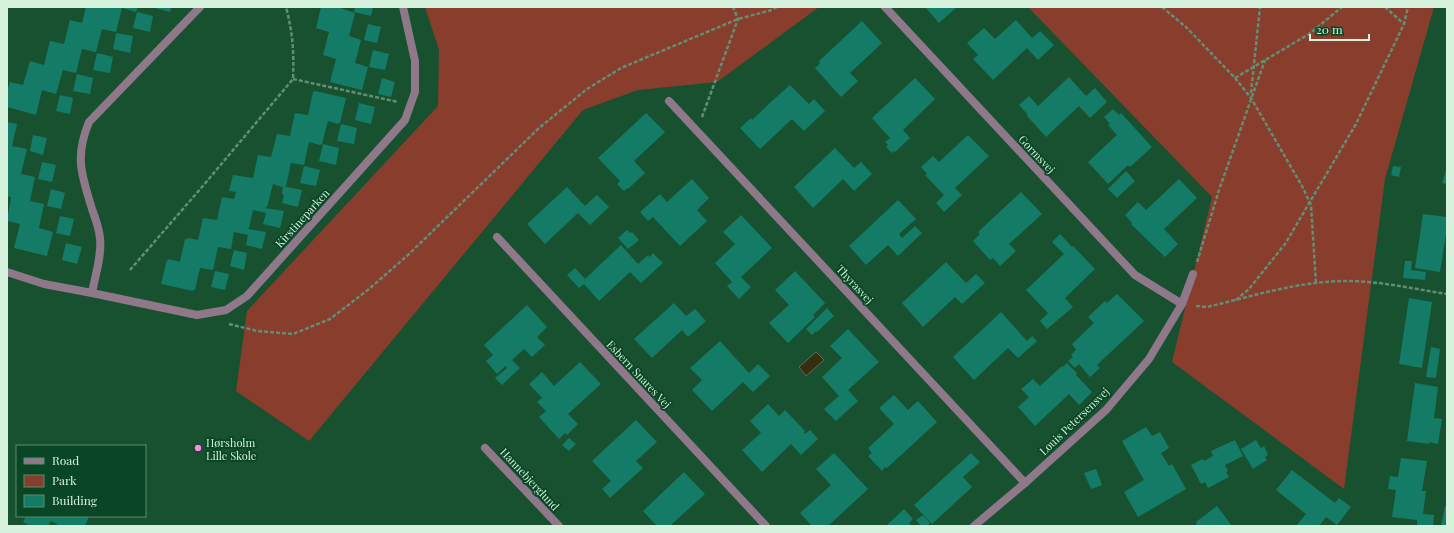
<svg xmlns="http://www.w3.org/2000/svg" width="1454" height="533" font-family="'Playfair Display',serif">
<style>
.green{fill:#893d2c}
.water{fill:#362e10;stroke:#66694e}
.building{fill:#147b66}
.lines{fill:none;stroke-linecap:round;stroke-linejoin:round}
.path{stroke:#628f73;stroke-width:2.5;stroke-dasharray:4 2;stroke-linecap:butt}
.street{stroke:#8f788a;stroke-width:8}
.poi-dot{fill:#fa87e6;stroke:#094625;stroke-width:1.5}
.labels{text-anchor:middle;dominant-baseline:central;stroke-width:3.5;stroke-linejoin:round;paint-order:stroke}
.street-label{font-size:11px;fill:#d6f2dd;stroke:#094625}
.poi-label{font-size:11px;fill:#d6f2dd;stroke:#094625;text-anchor:start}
</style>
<rect width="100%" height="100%" fill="#185130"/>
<g class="green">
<path d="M425 7H819L717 82 638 90 583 110 309 441 236 391 247 311 438 106 439 50Z"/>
<path d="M1028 7H1434L1385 179 1344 489 1172 362 1212 197Z"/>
</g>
<path class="water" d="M816 352 824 360 806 376 799 367Z"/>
<g class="building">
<path d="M86 7H138L136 12 122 8 116 32 102 29 96 52 82 49 76 73 63 70 56 94 42 90 36 115 7 107V92L10 82 23 85 30 61 44 65 50 41 64 44 70 20 82 23Z"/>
<path d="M156 7H171L170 12 155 8Z"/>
<path d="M321 7H342L341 8 355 13 349 36 361 40 355 63 368 67 362 90 330 82 336 59 323 55 329 32 316 28Z"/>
<path d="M355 7H373L371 16 354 12Z"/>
<path d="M925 7H957L939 23Z"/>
<path d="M137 12 153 16 150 32 133 28Z"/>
<path d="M1016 20 1032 38 1040 31 1054 45 1038 60 1027 48 993 80 973 59 978 55 967 43 984 28 995 39Z"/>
<path d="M862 21 882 43 850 73 858 81 841 97 815 68 820 63 819 61Z"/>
<path d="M368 24 381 27 377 43 364 40Z"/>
<path d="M116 33 133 36 130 53 113 49Z"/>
<path d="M373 50 389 54 385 70 369 67Z"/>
<path d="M97 53 113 57 110 73 93 70Z"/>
<path d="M77 74 93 78 90 94 73 91Z"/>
<path d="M1069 77 1086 96 1095 88 1107 102 1090 118 1079 106 1046 137 1027 116 1028 115 1019 105 1029 96 1038 106Z"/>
<path d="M382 78 395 82 391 97 378 94Z"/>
<path d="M915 78 935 99 903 130 910 138 895 152 894 151 892 153 886 147 888 145 885 142 890 138 872 118Z"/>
<path d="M790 85 809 104 814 99 825 111 804 131 792 119 760 149 740 128 751 118 752 120 772 101Z"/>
<path d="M315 91 346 98 340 123H339L338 124 328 121 322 144 320 145 309 142 304 165 291 163 286 186 282 187 273 184 267 207 265 208 284 211 280 228 263 224 266 213 253 210 249 228 248 229 266 232 262 249 246 245 248 235 234 232 231 249 218 247 213 270 200 268 195 290H193V291L161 284 167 260H168L169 259 180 262 185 239H187L188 238 198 240 203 218 217 220 222 197 234 199 236 192 229 191 233 175 253 178 258 155 271 157 277 134 290 136 295 113 308 115 313 92Z"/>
<path d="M60 95 73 98 70 114 56 111Z"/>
<path d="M359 103 375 107 371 124 355 120Z"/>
<path d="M1113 109 1119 115 1121 113 1152 147 1130 167 1128 165 1108 184 1088 162 1117 135 1108 125 1110 124 1104 117Z"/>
<path d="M646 113 665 132 634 161 645 173 628 189 627 188 624 191 617 184 620 181 598 158Z"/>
<path d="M7 122 17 124 12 146 27 149 21 174 35 177 30 201 44 204 39 228 53 232 47 256 14 248 20 224 7 221 11 197 7 196Z"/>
<path d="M341 124 357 128 354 144 337 141Z"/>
<path d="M33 135 47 138 43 155 30 151Z"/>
<path d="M968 135 989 156 955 188 962 195 944 212 936 203 944 195 925 175 927 174 921 167 933 156 939 162Z"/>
<path d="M323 144 339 148 336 165 319 161Z"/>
<path d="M835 148 854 168 861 162 872 174 854 191 843 179 813 208 794 187Z"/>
<path d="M42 162 56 165 52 182 38 179Z"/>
<path d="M304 166 320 170 316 186 300 183Z"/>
<path d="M1393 166 1401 167 1399 177 1391 175Z"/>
<path d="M1447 167V184L1442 183Z"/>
<path d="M1126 171 1135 181 1117 198 1108 189Z"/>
<path d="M692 179 709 198 697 210 707 221 680 246 653 217 648 221 640 212 660 194 667 202Z"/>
<path d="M1179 179 1197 198 1164 229 1178 244 1165 257 1131 224 1132 223 1125 215 1138 202 1146 210Z"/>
<path d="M283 186 302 190 298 207 282 203 284 195 282 194Z"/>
<path d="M567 187 585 206 597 195 609 207 590 225 578 213 545 244 527 224Z"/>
<path d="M51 189 65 193 61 209 47 206Z"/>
<path d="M1021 192 1042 214 1009 244 1016 251 1000 266 993 258 990 260 973 241 980 234 978 232Z"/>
<path d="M898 200 916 219 899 234 902 238 915 226 922 233 898 256 888 245 866 265 849 246Z"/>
<path d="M1423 214 1447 217V228L1440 272 1415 268Z"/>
<path d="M741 215 772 248 741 277 751 287 739 299 727 286 732 282 715 263 735 244 723 232Z"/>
<path d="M60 216 74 219 70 236 56 233Z"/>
<path d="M627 230 630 233 632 232 639 240 628 249 618 238Z"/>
<path d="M1060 234 1072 247 1073 246 1095 269 1065 298 1073 307 1047 329 1040 321 1048 313 1026 290 1064 254 1052 242Z"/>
<path d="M66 243 82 247 77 264 62 260Z"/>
<path d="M621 245 638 264 648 255 650 257 653 253 663 263 641 283 630 272 599 301 584 284 579 288 567 275 575 268 585 279Z"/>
<path d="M234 250 247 253 244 270 230 266Z"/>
<path d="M1405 261H1412L1411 270 1426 272 1425 280 1403 278Z"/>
<path d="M946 262 966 283 976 274 985 283 962 304 955 297 923 327 902 303Z"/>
<path d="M215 271 229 274 225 290 211 287Z"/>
<path d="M795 271 825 303 813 315 815 317 788 343 769 323 789 305 775 290Z"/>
<path d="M1117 294 1144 321 1097 365 1100 368 1090 377 1079 364 1075 368 1068 361 1073 357 1071 355 1076 350 1072 344 1094 323 1088 317 1105 301 1107 303Z"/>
<path d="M1409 298 1432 302 1422 368 1399 364Z"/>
<path d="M674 303 686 316 695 309 706 321 688 337 682 330 652 358 634 339Z"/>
<path d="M527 305 547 327 537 337 545 345 532 357 524 349 512 360 520 368 502 385 495 378 507 368 505 366 497 374 486 361 493 355 484 345Z"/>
<path d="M827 308 834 316 817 332 816 331 812 335 806 329Z"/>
<path d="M1001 312 1027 341 1032 336 1037 341 1018 358 1008 348 974 380 953 357Z"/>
<path d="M848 329 879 362 848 390 858 401 836 421 824 409 839 396 822 377 842 358 830 346Z"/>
<path d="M720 341 749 373 758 364 770 376 753 392 743 382 712 411 692 390 702 380 690 368Z"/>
<path d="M1431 347 1440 349 1436 378 1426 377Z"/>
<path d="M580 362 601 384 568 414 578 424 567 435 565 433 559 439 539 417 546 411 537 402 542 398 529 384 542 372 554 386Z"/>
<path d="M1067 363 1077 373 1076 375 1092 392 1079 405 1069 394 1035 426 1018 407 1029 397 1021 389 1033 379 1040 386 1062 366 1063 367Z"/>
<path d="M1415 383 1438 387 1434 418 1442 419 1438 444 1429 442V444L1407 441Z"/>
<path d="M894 395 908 410 918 401 937 422 887 468 885 467 882 471 868 456 872 453 868 448 894 424 879 408Z"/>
<path d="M768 404 779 416 785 410 805 431 804 432 805 434 810 430 818 439 801 455 791 444 762 472 742 450 761 433 750 421Z"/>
<path d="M636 420 657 442 636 461 643 468 610 498 602 489 611 481 592 461Z"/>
<path d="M1146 427 1152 436 1160 432 1169 448 1161 453 1169 466 1172 464 1186 489 1138 517 1124 492 1144 480 1122 441Z"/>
<path d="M569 438 576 444 569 451 562 445Z"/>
<path d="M1235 440 1243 456 1225 465 1228 471 1226 472 1229 477 1208 488 1205 482 1201 484 1191 465 1203 459 1204 461 1213 456 1211 451Z"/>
<path d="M1256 440 1261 448 1264 446 1268 455 1265 457 1267 460 1253 469 1241 449Z"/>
<path d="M834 453 868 489 828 526H812L800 513 831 485 816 469Z"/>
<path d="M971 453 980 462 963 477 972 487 932 524 914 505Z"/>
<path d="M1401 458 1427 461 1422 491H1426L1423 514 1434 515 1433 526H1417V520L1392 517 1396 490 1388 489 1390 476 1398 477Z"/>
<path d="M1096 469 1102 485 1091 489 1084 473Z"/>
<path d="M1292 470 1335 503 1339 498 1351 507 1337 525 1326 517 1319 526 1297 525 1306 514 1276 490Z"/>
<path d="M684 472 705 494 672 524 673 526H657L643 511Z"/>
<path d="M1217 506 1232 526H1194L1197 524 1196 522Z"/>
<path d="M1445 506 1447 507V526H1441Z"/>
<path d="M904 509 913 519 909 523 912 526H886Z"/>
<path d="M923 515 930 523 927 526H921L916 520Z"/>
<path d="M26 516H89L85 526H56L57 524 51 521 48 526H31L23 522Z"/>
</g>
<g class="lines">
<g class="path">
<path d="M1162 7 1187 28 1235 78 1251 98 1302 186 1311 205 1316 283"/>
<path d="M1385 7 1404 24"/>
<path d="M1235 78 1309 34 1342 7"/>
<path d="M293 79 398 102"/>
<path d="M1251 93 1260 7"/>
<path d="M702 117 738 19 733 7"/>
<path d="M1197 262 1219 190 1265 60"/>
<path d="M130 270 202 187 293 79C294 52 293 34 286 7"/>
<path d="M1236 300 1249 289 1285 244 1356 124 1404 24 1408 7"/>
<path d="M1196 306 1207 307C1253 296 1299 281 1347 281 1380 281 1414 289 1447 294"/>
<path d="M229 324 257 331 293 334 330 319 369 289 408 255 539 128 587 89 621 68 738 19 772 10 777 7"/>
</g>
<g class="street">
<path d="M200 7 89 122C74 158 82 176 93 212 96 220 99 229 100 238 102 256 95 276 92 293L197 315 226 310 247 296 405 120 415 92V61L403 7"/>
<path d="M885 7 1135 275 1182 304"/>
<path d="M669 101 1025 483"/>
<path d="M497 237 766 526"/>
<path d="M7 272 44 284 92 293"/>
<path d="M485 448 559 526"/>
<path d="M974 526 1025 483 1106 410 1149 359 1182 304 1193 274"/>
</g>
</g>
<circle class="poi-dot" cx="198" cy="448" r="4"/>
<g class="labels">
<g class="street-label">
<text transform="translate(1037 154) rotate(47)">Gormsvej</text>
<text transform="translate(302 218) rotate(-48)">Kirstineparken</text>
<text transform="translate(855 284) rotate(47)">Thyrasvej</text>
<text transform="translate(639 374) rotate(47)">Esbern Snares Vej</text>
<text transform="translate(1074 421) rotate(-44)">Louis Petersensvej</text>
<text transform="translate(530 479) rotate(47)">Hannebjerglund</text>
</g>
<g class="poi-label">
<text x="206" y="442">Hørsholm<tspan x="206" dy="13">Lille Skole</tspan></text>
</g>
</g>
<rect width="1454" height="533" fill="none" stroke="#d6f2dd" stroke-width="16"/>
<rect x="16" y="445" width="130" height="72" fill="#094625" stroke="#5b8b6f"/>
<rect x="24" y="458" width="20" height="6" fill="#8f788a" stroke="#5b8b6f"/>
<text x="52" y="465" font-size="12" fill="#d6f2dd">Road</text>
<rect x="24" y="475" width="20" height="12" fill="#893d2c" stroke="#5b8b6f"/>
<text x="52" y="485" font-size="12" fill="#d6f2dd">Park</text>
<rect x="24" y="495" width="20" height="12" fill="#147b66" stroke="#5b8b6f"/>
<text x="52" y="505" font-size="12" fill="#d6f2dd">Building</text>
<path d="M1310 34v6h59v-6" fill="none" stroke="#d6f2dd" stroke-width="2"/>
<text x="1316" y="34" font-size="12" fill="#d6f2dd" stroke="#094625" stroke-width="3" paint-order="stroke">20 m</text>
</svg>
